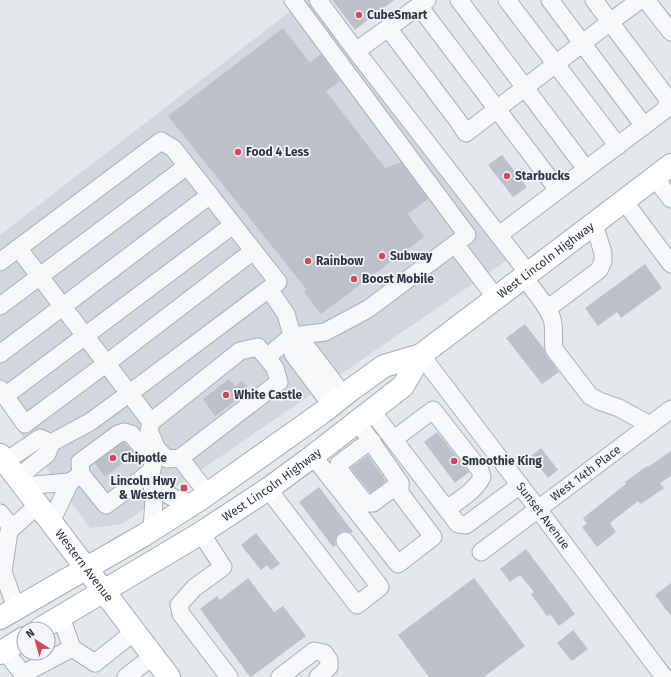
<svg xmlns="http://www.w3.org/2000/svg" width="671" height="677" font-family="'Fira Sans',sans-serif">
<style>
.built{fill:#d2d6de}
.building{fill:#bbc0ca}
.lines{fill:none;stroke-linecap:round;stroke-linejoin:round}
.minor-casing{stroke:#a9aeb7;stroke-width:19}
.major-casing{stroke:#a3abb8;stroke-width:24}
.minor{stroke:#f7f8fa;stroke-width:17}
.major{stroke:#fff;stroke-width:22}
.poi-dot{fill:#d1495b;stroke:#f4f6f9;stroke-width:1.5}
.labels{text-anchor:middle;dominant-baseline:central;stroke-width:3.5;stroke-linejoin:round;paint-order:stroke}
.poi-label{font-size:12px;font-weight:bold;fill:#2b3445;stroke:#f4f6f9;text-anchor:start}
.street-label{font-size:12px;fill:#2b3445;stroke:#f4f6f9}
</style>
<rect width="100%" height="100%" fill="#e4e7ec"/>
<path class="built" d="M305 0H312L506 261 122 524 90 528 0 405V235Z"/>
<g class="building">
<path d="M332 0H394L355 30Z"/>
<path d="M283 28 310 63 321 54 340 81 326 91 385 168 401 162 428 199 408 214 424 237 321 314 304 292 307 290 168 116Z"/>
<path d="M502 155 527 187 513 197 488 165Z"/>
<path d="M645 264 662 288 621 318 617 312 598 326 585 308Z"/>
<path d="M525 324 544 349 546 355 559 372 542 384 506 338Z"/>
<path d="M229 379 235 386 242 381 249 390 215 416 203 399Z"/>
<path d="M437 432 469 472 455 483 424 442Z"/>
<path d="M124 442 135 454 105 477 95 463Z"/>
<path d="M541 448 558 470 548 478 531 456Z"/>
<path d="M671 451V476L660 483 664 488 641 504 638 501 610 523 616 532 597 547 582 527 587 524 583 518 626 484 625 482 647 466 648 467Z"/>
<path d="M368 455 386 481 370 493 350 468Z"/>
<path d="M319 487 353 532 351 533 348 532 344 531 339 533 336 538 335 542 336 545 333 547 299 502Z"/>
<path d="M256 533 280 564 271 570 267 565 261 570 241 545Z"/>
<path d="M526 549 575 614 559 626 550 614 547 616 531 594 534 592 520 575 510 582 500 569Z"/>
<path d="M248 578 274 612 283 606 306 636 251 677H250L200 609 217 596 220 600Z"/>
<path d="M474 578 525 646 484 677H429L398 635Z"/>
<path d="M671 583V616L655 595Z"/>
<path d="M573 630 588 649 572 661 557 643Z"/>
</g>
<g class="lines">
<defs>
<g id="minor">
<path d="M318 0 356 51 427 0"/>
<path d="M459 0 586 169"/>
<path d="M507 0 618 146"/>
<path d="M550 0 644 126"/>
<path d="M594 0 610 22 640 0"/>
<path d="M646 0 671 32"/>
<path d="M419 6 558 190"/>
<path d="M388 28 458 121 466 133 610 22 668 99 666 109 499 235"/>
<path d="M356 51 528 273"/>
<path d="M655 178 671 199"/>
<path d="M624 201 671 264"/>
<path d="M455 244 496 298"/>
<path d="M18 248 151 422"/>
<path d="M0 262 161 141 173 148 278 282 142 384 90 422 51 443"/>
<path d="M524 277C532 289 551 309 553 323 554 331 553 340 554 349L590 396 599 401 619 408 650 425"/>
<path d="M269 289 286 314 294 342"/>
<path d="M0 306 187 166"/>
<path d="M547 309 599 270 603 261V253L594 224"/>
<path d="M258 347 275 368 279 382 180 458 167 459 157 449 149 431 151 422 240 351Z"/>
<path d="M0 354 210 195"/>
<path id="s1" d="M421 355 538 509 664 677"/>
<path d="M267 357 292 336 325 332 368 309 467 235 293 0"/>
<path d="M0 389 25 424 107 363 253 251"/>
<path d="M5 396 233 225"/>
<path d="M332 406 293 354 294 342 305 345 344 396"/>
<path d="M371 410 458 524 466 525 520 485"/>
<path d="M394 439 433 410 480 470 482 477C475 491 459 500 447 509"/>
<path d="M372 441 360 448 339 464 340 471 365 503H373L400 483"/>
<path d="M313 456 398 564 433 537 400 493V483L357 421"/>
<path d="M180 458 208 494"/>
<path d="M0 465 40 438 51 443 47 454 17 478"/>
<path d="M81 474 80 462 118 434 124 432 131 434 152 459 153 464 152 470 145 476 152 484"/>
<path d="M70 482 81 474 106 505 145 476"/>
<path d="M23 486 70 482 51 522"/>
<path d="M268 489 357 605 380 587 345 541"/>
<path d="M0 513 12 528"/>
<path d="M152 530 154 498 152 484 175 499 194 503"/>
<path d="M201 533 223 567 194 588 179 605 181 614 229 677"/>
<path id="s2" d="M481 552 671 409"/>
<path d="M16 608 3 572 9 531 38 505"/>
<path d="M61 617 72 648"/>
<path d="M4 650 23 674 72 648 95 663 134 632"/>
<path d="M126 677 153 656"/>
<path d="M280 677 314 651 324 653 329 660V667L318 677"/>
</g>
<g id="major">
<path id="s3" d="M0 455 169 677"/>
<path id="s4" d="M0 618 144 535 199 500 323 412 352 389 384 366 421 355 671 165"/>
<path id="s5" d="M40 629 201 533 268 489 313 456 403 386 421 355"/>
<path d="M0 653 24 638"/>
</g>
</defs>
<use href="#minor" class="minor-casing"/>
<use href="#major" class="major-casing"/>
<use href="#minor" class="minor"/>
<use href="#major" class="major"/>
</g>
<g class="poi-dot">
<circle cx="359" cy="15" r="4"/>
<circle cx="238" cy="152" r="4"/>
<circle cx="507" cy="176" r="4"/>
<circle cx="382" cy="256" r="4"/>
<circle cx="308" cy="261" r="4"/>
<circle cx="354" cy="279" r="4"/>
<circle cx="226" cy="395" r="4"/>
<circle cx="113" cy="458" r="4"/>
<circle cx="454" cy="461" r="4"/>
<rect x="180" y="484" width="8" height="8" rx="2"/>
</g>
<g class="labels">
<g class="poi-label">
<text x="367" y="15">CubeSmart</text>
<text x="246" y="152">Food 4 Less</text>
<text x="515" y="176">Starbucks</text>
<text x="390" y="256">Subway</text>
<text x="316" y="261">Rainbow</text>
<text x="362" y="279">Boost Mobile</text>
<text x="234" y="395">White Castle</text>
<text x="121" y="458">Chipotle</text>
<text x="462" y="461">Smoothie King</text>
<text x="176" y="481" text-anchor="end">Lincoln Hwy<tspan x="176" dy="14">&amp; Western</tspan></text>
</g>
<g class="street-label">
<text stroke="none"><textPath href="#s4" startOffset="655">West Lincoln Highway</textPath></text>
<text stroke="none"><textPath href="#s2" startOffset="131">West 14th Place</textPath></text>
<text stroke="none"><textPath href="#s5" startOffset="273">West Lincoln Highway</textPath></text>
<text stroke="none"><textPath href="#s1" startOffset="202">Sunset Avenue</textPath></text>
<text stroke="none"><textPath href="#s3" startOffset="139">Western Avenue</textPath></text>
</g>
</g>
<g transform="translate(36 641) rotate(323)"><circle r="19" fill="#f4f6f9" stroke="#a4a8b1"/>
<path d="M0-3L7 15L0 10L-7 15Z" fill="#d1495b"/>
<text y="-6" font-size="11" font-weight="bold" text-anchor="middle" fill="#2b3445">N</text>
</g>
</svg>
